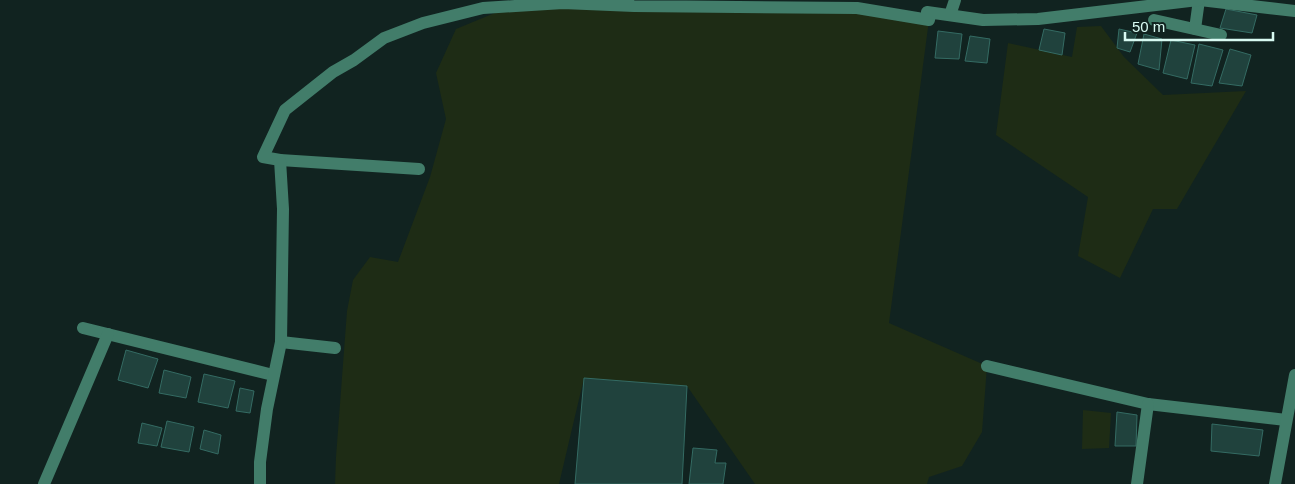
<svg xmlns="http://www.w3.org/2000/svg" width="1295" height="484" font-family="Helvetica,sans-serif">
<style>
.green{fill:#1e2c15}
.building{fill:#20423d;stroke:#346b63}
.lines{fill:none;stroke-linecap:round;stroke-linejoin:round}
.minor{stroke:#427d6a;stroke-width:12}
</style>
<rect width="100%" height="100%" fill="#112320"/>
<g class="green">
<path d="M512 6 857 8 929 20 889 323 987 366 982 432 962 466 929 477 927 484H755L687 386 584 378 559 484H335L336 457 347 311 353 280 370 257 398 262 430 177 446 119 436 73 456 29Z"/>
<path d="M1101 26 1124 57 1163 95 1246 91 1177 209H1153L1120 278 1078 256 1088 197 996 135 1008 43 1072 57 1077 27Z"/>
<path d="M1083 410 1111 413 1109 448 1082 449Z"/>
</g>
<g class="building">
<path d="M1226 9 1257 15 1252 33 1220 28Z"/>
<path d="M1044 29 1065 33 1062 55 1039 50Z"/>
<path d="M1119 29 1137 33 1130 52 1117 48Z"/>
<path d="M938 31 962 34 959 59 935 58Z"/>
<path d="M1144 34 1162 39 1159 70 1138 64Z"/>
<path d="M970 36 990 39 987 63 965 61Z"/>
<path d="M1171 40 1195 45 1187 79 1163 73Z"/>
<path d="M1199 44 1223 50 1212 86 1191 83Z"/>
<path d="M1230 49 1251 55 1242 86 1219 83Z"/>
<path d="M126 350 158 359 148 388 118 380Z"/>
<path d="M164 370 191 377 186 398 159 393Z"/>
<path d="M204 374 235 381 228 408 198 402Z"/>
<path d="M584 378 687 386 682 484H575Z"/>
<path d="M240 388 254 391 250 413 236 411Z"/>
<path d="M1117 412 1137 415 1136 446H1115Z"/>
<path d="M167 421 194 427 189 452 161 447Z"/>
<path d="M142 423 162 428 157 446 138 443Z"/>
<path d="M1212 424 1263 430 1259 456 1211 451Z"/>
<path d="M204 430 221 435 218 454 200 449Z"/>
<path d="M693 448 717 450 715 463H726L723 484H689Z"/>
</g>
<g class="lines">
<g class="minor">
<path d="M1200 0 1295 11"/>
<path d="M950 15 955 0"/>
<path d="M1154 20 1221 35"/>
<path d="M1195 29 1199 0"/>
<path d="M280 160 419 169"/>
<path d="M83 328 273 375"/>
<path d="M281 342 335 348"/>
<path d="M987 366 1148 404 1286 420"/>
<path d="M44 484 108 334"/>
<path d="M260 484V462L267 409 281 342 283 209 280 160 263 157 285 110 333 72 354 60 384 38 423 23 483 8 563 3 634 6 857 8 929 20 927 12 983 20 1038 19 1198 0"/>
<path d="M1137 484 1148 404"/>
<path d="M1275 484 1295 375"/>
</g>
</g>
<path d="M1125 32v8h148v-8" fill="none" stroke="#d8faf2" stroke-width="2.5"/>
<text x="1132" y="32" font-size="15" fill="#d8faf2" stroke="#112320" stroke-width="4" paint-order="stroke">50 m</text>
</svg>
